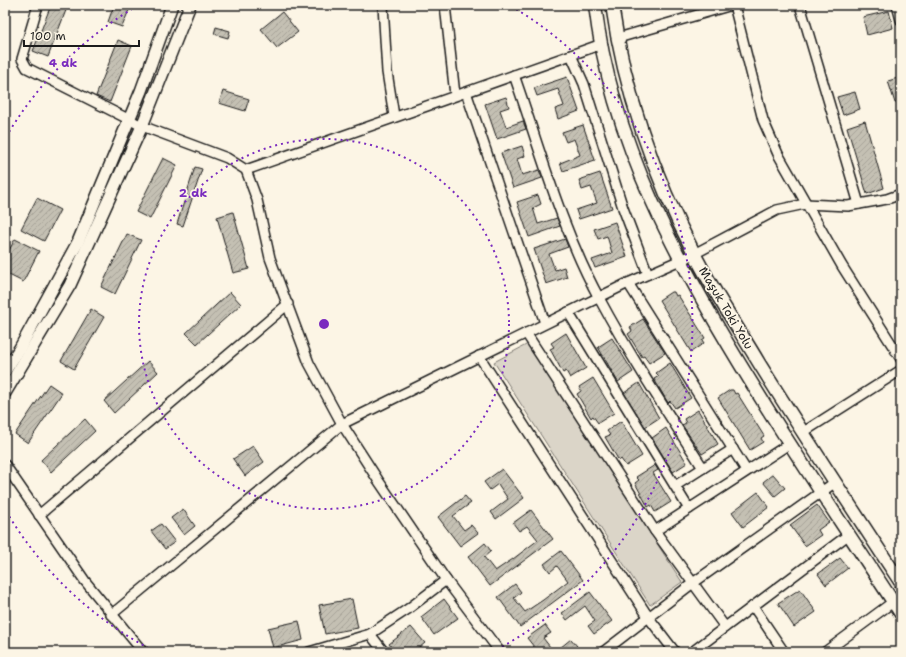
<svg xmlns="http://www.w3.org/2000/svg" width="906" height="657" font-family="'Shantell Sans',sans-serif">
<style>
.green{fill:#dbd5c8;stroke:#7c7872}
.building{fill:url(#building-hatch);stroke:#1c1c1c}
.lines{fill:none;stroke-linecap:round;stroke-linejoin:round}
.minor-casing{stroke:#1c1c1c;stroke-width:12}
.tertiary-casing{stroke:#1c1c1c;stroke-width:14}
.secondary-casing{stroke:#1c1c1c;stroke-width:15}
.minor{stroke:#fcf5e5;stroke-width:9}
.tertiary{stroke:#fcf5e5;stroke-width:11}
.secondary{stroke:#fcf5e5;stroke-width:12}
.ring{fill:none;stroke:#7b2cbf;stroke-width:2;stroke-dasharray:2 4}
.labels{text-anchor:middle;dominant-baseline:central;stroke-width:3.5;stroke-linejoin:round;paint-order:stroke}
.street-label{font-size:12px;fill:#1c1c1c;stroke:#fcf5e5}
.centre{fill:#7b2cbf;stroke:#fcf5e5;stroke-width:2}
.ring-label{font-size:12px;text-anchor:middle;font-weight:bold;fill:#7b2cbf;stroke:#fcf5e5;stroke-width:3.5;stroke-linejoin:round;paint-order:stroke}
</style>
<defs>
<pattern id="building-hatch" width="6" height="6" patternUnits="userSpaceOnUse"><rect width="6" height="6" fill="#c4c0b3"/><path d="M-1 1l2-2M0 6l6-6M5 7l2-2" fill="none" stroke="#a8a499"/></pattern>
</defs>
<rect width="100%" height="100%" fill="#fcf5e5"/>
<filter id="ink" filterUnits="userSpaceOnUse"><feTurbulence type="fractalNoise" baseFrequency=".025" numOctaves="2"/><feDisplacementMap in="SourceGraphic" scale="8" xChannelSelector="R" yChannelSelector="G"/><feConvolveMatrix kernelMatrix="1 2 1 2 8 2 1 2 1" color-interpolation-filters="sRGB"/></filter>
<g filter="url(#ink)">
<path class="green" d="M528 344 682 582 650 605 494 362Z"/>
<g class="building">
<path d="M51 5H68L48 57 33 51Z"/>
<path d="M114 5H131L122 27 108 22Z"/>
<path d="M889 11 893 28 867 35 863 17Z"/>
<path d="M282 12 298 32 277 48 261 29Z"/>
<path d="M216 27 230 31 228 38 214 34Z"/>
<path d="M118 40 132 46 110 102 96 96Z"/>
<path d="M567 77 579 111 558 119 555 109 564 106 558 89 537 96 534 88Z"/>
<path d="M901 77V101L895 103 888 81Z"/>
<path d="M223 91 249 99 245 111 219 103Z"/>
<path d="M855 92 860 109 843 115 837 97Z"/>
<path d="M506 97 509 107 500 110 506 127 523 121 526 129 497 139 485 104Z"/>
<path d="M865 121 884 188 867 194 847 127Z"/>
<path d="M583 125 595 160 563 171 560 163 580 155 574 139 566 142 562 132Z"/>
<path d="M522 146 525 156 517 159 522 175 539 170 542 178 513 188 501 153Z"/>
<path d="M163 158 177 165 150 219 136 212Z"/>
<path d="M195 167 202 169 183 226 177 224Z"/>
<path d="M600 173 612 208 579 219 576 210 597 203 591 187 582 190 579 180Z"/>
<path d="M538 195 541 204 533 208 538 224 557 218 560 226 529 237 517 202Z"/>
<path d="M37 198 60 210 44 241 21 229Z"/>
<path d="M233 212 249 269 233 273 217 217Z"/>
<path d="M615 222 627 257 595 268 592 260 612 253 607 236 598 239 594 229Z"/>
<path d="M127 234 141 240 115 294 101 287Z"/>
<path d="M15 239 39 251 23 282 5 273V258Z"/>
<path d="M565 239 568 247 549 254 555 270 564 267 567 277 546 284 534 249Z"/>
<path d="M230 292 241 304 197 344 186 333Z"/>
<path d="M671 292H674L676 296 678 295 705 338 702 340 704 343 691 352 659 300Z"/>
<path d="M91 309 104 317 74 369 61 361Z"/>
<path d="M643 319 665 353 649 363 644 356 642 357 628 334 632 331 630 327Z"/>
<path d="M566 333 586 368 570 378 566 371 563 373 550 349 554 347 551 343Z"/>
<path d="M612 338 633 372 618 382 598 347Z"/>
<path d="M148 361 158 372 114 413 104 401Z"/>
<path d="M670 363 691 398 675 408 670 401 668 403 654 379 659 376 656 373Z"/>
<path d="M593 378 614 413 598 423 593 416 591 418 577 394 581 391 579 387Z"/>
<path d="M639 383 659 418 645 427 624 393Z"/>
<path d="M49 384 62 393 28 443 15 434Z"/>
<path d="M730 390H733L735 394 737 393 764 436 761 438 763 442 750 450 718 398Z"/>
<path d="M698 410 718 444 702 454 682 425 686 423 684 419Z"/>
<path d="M85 419 95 431 51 472 41 460Z"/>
<path d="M621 421 642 456 626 466 621 459 619 461 605 437 610 435 607 431Z"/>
<path d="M666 428 687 463 673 472 652 438Z"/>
<path d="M253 446 264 462 245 476 233 459Z"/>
<path d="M655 465 658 470 653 473 671 502 655 512 651 505 648 507 635 483 639 480 636 477Z"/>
<path d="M502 469 524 498 496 519 491 512 508 499 498 484 490 490 484 482Z"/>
<path d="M773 474 785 488 775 496 763 482Z"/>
<path d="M758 492 769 507 743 527 732 512Z"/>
<path d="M465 496 471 503 453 516 464 530 471 525 478 533 460 546 438 517Z"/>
<path d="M817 505 829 522 818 530 821 535 805 546 790 525Z"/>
<path d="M183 509 195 526 184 535 171 518Z"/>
<path d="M531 510 553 539 490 586 468 557 485 543 491 551 484 557 495 571 513 559 538 540 527 526 519 531 513 523Z"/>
<path d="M161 524 175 542 165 549 151 531Z"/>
<path d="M561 551 583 580 520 627 498 597 515 584 521 592 514 598 525 612 543 600 568 581 557 566 550 572 544 564Z"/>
<path d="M840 558 848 568 826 585 818 574Z"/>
<path d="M800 589 816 612 794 627 778 603Z"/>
<path d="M590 592 612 621 594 634 588 626 595 621 585 606 567 620 562 613Z"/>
<path d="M352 599 358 628 325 634 319 605Z"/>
<path d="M444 599 458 618 434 635 421 617Z"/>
<path d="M299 621 303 640 273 648 268 628Z"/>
<path d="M545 625 551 633 543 638 554 652H538L527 638Z"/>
<path d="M411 627 425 643 414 652H395L389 644Z"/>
<path d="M571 639 577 646 570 652H555Z"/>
</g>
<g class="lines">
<defs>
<g id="minor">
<path d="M38 5 22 59 27 68 142 126 227 158 246 170 257 200 270 258 309 363 342 424 378 480 446 580 500 652"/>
<path d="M383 5 387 72 394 116"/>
<path d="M445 5 455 95"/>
<path d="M734 5 763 120 778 154 842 266 901 359"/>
<path d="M800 5 859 204"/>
<path d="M897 5 901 20"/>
<path d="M618 38 732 5"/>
<path d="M571 55 584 84 623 208 648 274"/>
<path d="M514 75C540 149 561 228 599 298 630 356 667 412 703 468L675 486"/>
<path d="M466 92 545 323"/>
<path d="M246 170 602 44"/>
<path d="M628 283 746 470"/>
<path d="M568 312 689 509"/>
<path d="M526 333 655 531 725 627"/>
<path d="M479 356 649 618 675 652"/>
<path d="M802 433 901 370"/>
<path d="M5 465 85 581 143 652"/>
<path d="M703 468 733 449"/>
<path d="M39 515 288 304"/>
<path d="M655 531 789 444"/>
<path d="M753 606 784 652"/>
<path d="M111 615 342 424 628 283 694 254 777 210 805 204 848 206 887 199 901 194"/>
<path d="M370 634 384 652"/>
<path d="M309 652 370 634 408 609 446 580"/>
<path d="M603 652 693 583 834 483"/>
<path d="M692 652 848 535"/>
<path d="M825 652 893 602"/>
</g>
<g id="tertiary">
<path d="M5 371 20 348 78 242 141 91 172 5"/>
<path d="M5 393 70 285 142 126 190 5"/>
</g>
<g id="secondary">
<path d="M595 5C611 142 680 267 751 382 799 461 851 537 901 614"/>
<path d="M612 5C624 90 654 177 694 253 713 291 737 326 759 363 805 437 853 510 901 583"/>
</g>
</defs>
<use href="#minor" class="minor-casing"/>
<use href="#tertiary" class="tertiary-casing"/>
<use href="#secondary" class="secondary-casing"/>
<use href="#minor" class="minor"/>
<use href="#tertiary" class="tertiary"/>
<use href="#secondary" class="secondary"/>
</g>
</g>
<g class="ring">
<circle cx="324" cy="324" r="185"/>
<path d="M154 651A369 369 0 0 1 6 511M6 137A369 369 0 0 1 137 6M511 6A369 369 0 0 1 494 651"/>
</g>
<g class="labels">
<g class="street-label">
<text transform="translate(726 308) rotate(59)">Maşuk Toki Yolu</text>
</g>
</g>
<circle cx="324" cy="324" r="6" class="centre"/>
<g class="ring-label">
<text x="63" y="67">4 dk</text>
<text x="193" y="197">2 dk</text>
</g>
<rect width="906" height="657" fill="none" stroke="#fcf5e5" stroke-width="20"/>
<rect x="10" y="10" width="886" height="637" fill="none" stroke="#1c1c1c" stroke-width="1.5" filter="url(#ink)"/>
<path d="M24 40v6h115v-6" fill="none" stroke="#1c1c1c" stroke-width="2"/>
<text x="30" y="40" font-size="12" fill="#1c1c1c" stroke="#fcf5e5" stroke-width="3" paint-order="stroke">100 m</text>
</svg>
